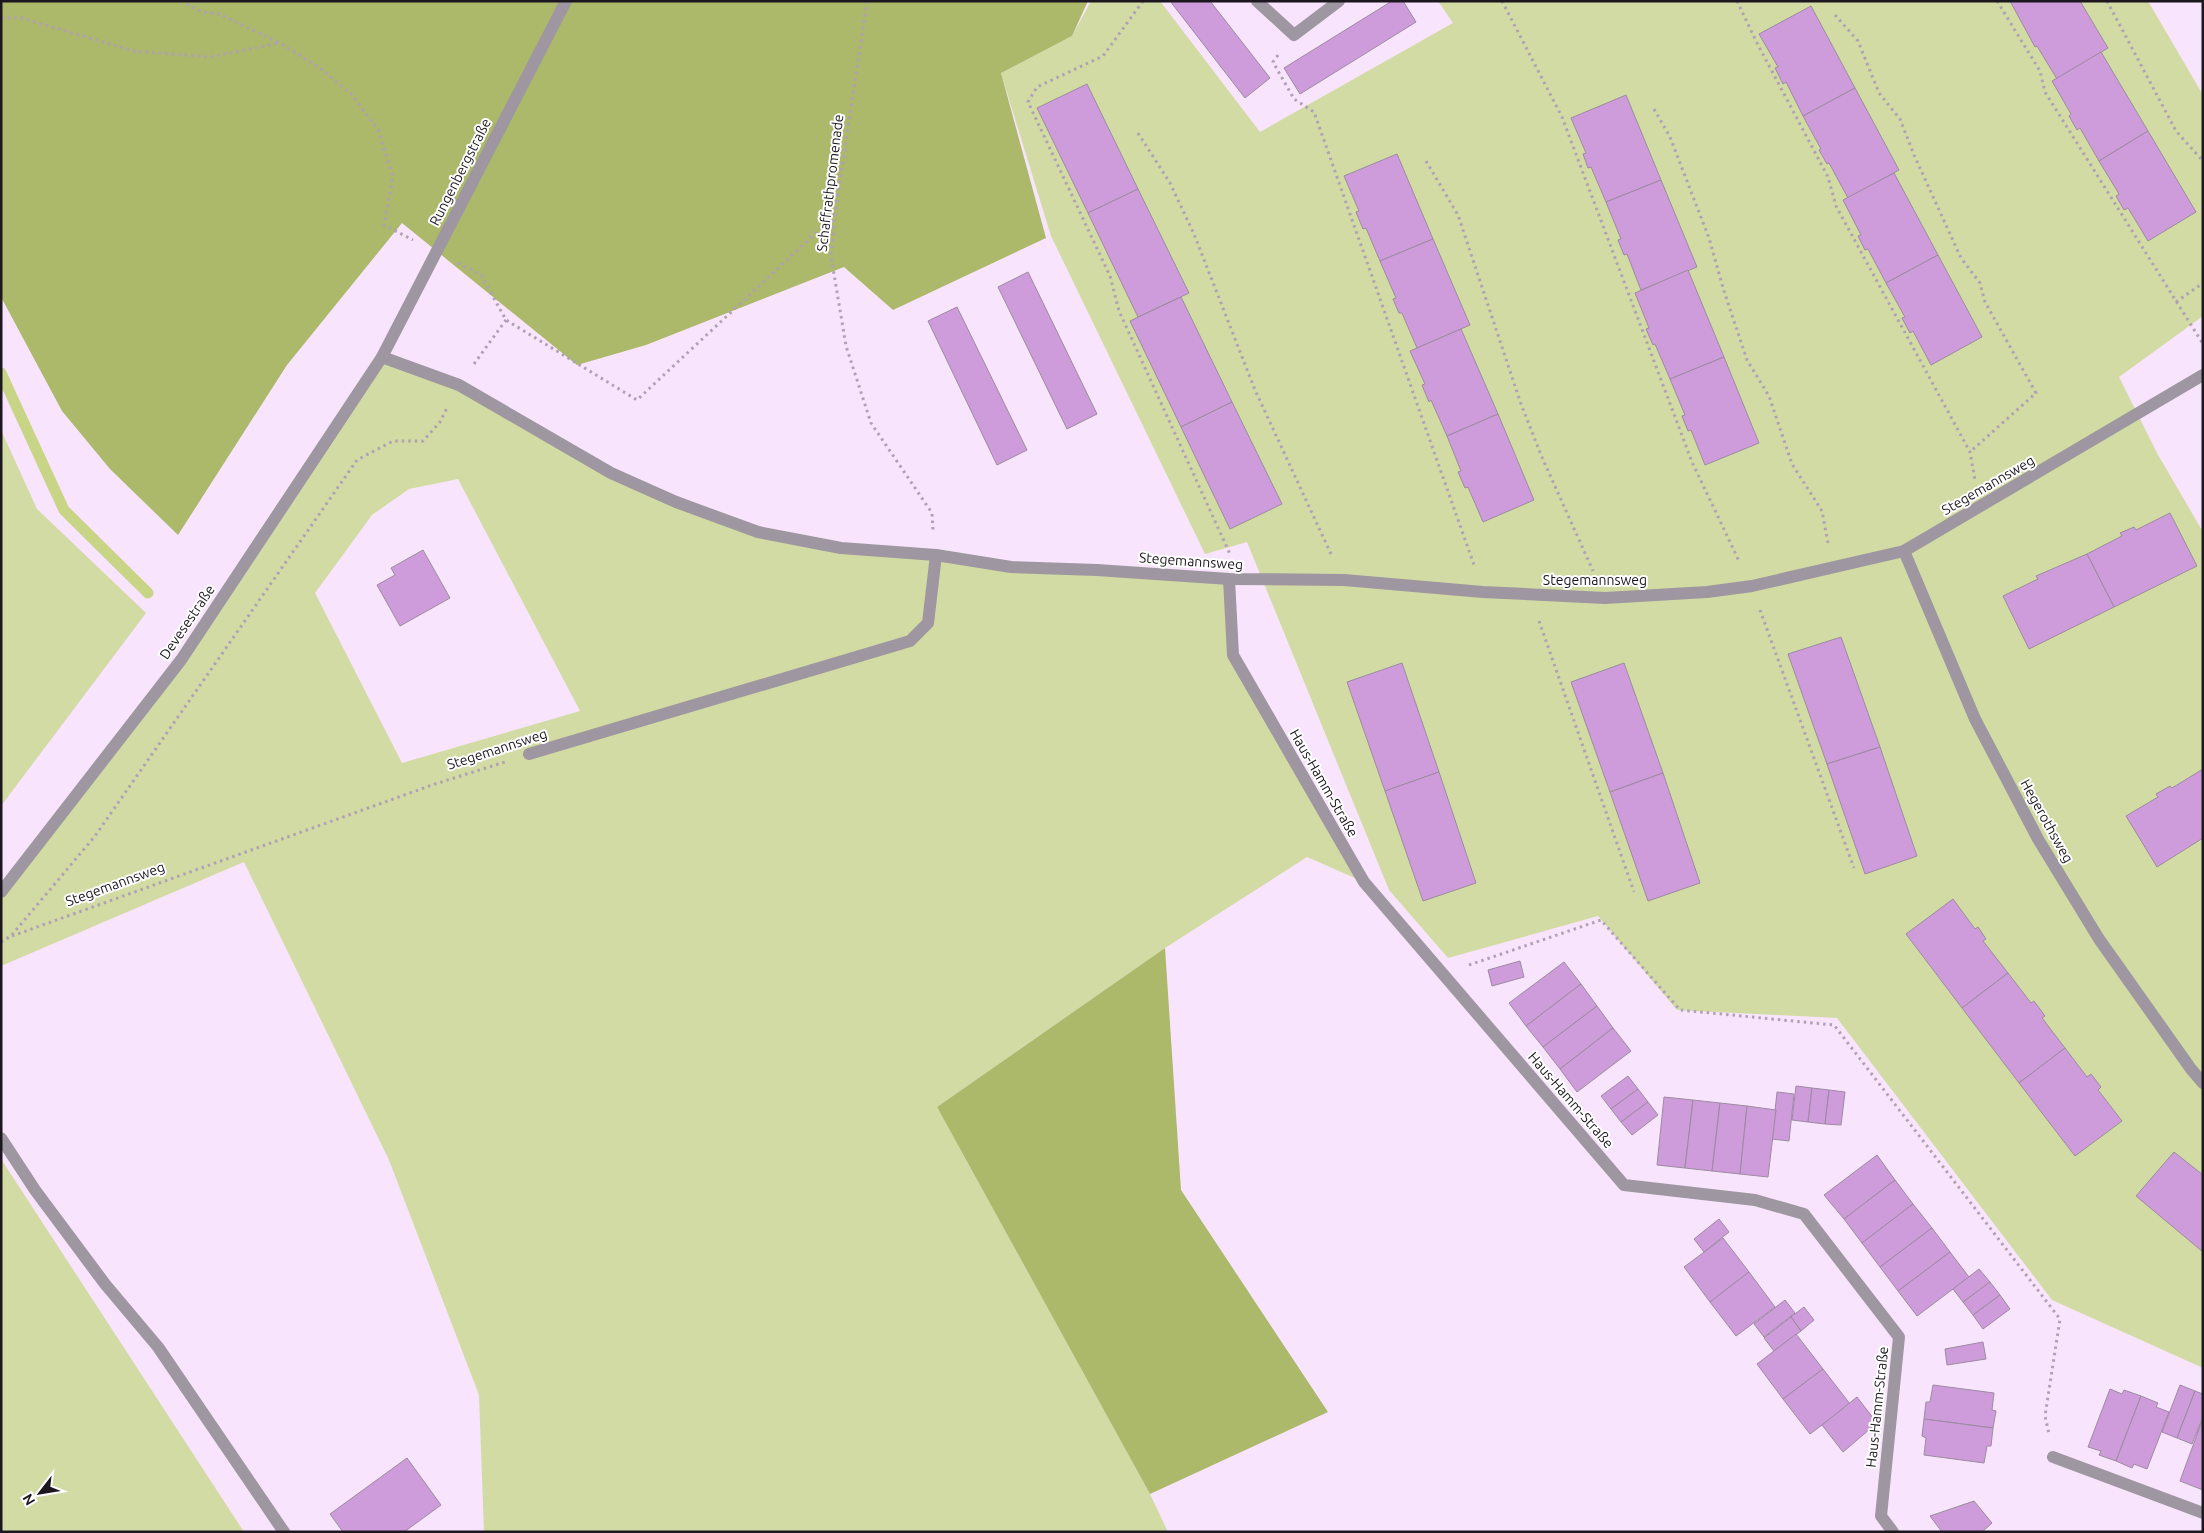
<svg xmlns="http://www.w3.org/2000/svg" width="2204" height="1533" font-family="Ubuntu,sans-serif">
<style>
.green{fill:#d1dba3;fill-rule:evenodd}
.forest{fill:#acb86a}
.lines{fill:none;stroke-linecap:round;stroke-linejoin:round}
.stream{stroke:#c8d486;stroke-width:11}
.building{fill:#ce9cda;stroke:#9c8ba0}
.path{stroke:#b0a1b4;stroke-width:3;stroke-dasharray:2.5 4;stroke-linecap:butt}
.minor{stroke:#9e96a0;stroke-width:12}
.labels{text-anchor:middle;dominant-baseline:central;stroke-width:4;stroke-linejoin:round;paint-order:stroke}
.street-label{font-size:14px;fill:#1c161e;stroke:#fff}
</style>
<rect width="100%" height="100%" fill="#f8e5fd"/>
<g class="green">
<path d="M1091 1H1160L1260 132 1453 23 1438 1H2148L2203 95V316L2119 377 2157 453 2203 532V1368L2052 1300 1837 1018 1677 1010 1598 916 1448 958 1389 890 1247 542 1205 554 1051 236 1001 73 1072 36Z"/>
<path d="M382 357 459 385 611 473 758 532 841 548 1229 579 1233 655 1364 882 1307 857 1165 948 937 1107 1150 1494 1168 1532H484L479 1395 389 1160 244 862 1 966V884L181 660ZM458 479 580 711 402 763 315 593 372 515 409 489Z"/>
<path d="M1 430 37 509 146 613 1 806Z"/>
<path d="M1 1159 244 1532H1Z"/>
</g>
<g class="forest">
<path d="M1 1H1088L1072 36 1001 73 1046 238 893 310 844 267 646 345 577 365 402 223 287 365 178 535 110 469 62 411 1 297Z"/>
<path d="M1165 948 1181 1190 1328 1412 1150 1494 937 1107Z"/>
</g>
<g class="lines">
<path class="stream" d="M1 373 64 510 148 593"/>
</g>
<g class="building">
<path d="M1170 1H1210L1270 78 1245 98Z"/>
<path d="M1392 1H1403L1416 22 1300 94 1284 68Z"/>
<path d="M2010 1H2080L2108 48 2057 79 2037 46 2035 47Z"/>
<path d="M1811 6 1855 88 1803 116 1786 82 1783 84 1775 68 1778 67 1759 34Z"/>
<path d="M2101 52 2148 131 2099 161 2080 128 2077 130 2069 116 2071 114 2052 81Z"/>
<path d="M1087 84 1138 189 1088 213 1037 108Z"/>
<path d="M1855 88 1899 170 1848 198 1829 163 1827 164 1819 150 1821 149 1803 116Z"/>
<path d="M1626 95 1661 180 1606 202 1591 167 1588 168 1583 154 1586 153 1571 118Z"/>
<path d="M2148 131 2196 212 2148 241 2128 208 2124 210 2116 196 2119 194 2099 161Z"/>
<path d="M1397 154 1433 239 1380 261 1366 228 1363 229 1356 212 1359 211 1344 176Z"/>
<path d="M1894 173 1938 255 1886 283 1868 249 1865 250 1858 236 1861 235 1843 200Z"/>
<path d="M1661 180 1697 267 1641 290 1627 254 1624 255 1618 240 1621 239 1606 202Z"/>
<path d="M1138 189 1189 293 1138 317 1088 213Z"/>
<path d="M1433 239 1470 325 1417 348 1402 313H1399L1393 299 1396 298 1380 261Z"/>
<path d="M1938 255 1982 337 1931 365 1913 331 1910 333 1902 318 1905 317 1886 283Z"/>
<path d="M1688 270 1724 357 1670 379 1655 344 1653 345 1646 329 1649 328 1635 293Z"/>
<path d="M1028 272 1097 414 1067 429 998 287Z"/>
<path d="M1181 297 1232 402 1181 427 1130 321Z"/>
<path d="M957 307 1027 450 997 465 928 321Z"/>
<path d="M1461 329 1498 414 1447 436 1431 400 1429 402 1422 385 1425 384 1410 351Z"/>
<path d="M1724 357 1759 443 1705 465 1691 430 1688 431 1682 416 1685 415 1670 379Z"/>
<path d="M1232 402 1282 504 1230 529 1181 427Z"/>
<path d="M1498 414 1534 500 1483 522 1468 487 1465 488 1458 472 1461 471 1447 436Z"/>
<path d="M2170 513 2197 566 2114 607 2087 554 2122 536 2120 533 2134 527 2136 530Z"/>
<path d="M423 550 450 598 400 626 377 585 395 575 391 568Z"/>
<path d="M2087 554 2114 607 2029 649 2003 596 2038 579 2036 576Z"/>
<path d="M1841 637 1880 747 1827 764 1788 654Z"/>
<path d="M1402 663 1439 772 1385 791 1347 682Z"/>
<path d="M1624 663 1663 773 1610 792 1571 682Z"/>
<path d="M1880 747 1917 856 1865 874 1827 764Z"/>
<path d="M2203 769V838L2157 867 2126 816 2158 797 2156 794 2170 786 2172 788Z"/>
<path d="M1439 772 1476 883 1423 901 1385 791Z"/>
<path d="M1663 773 1700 883 1648 901 1610 792Z"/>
<path d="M1953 899 1975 929 1978 927 1986 939 1983 941 2008 973 1962 1008 1906 934Z"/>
<path d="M1520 961 1524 977 1492 986 1488 970Z"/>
<path d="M1564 962 1581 984 1526 1026 1509 1003Z"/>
<path d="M2008 973 2031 1003 2034 1001 2045 1016 2042 1018 2065 1048 2019 1083 1962 1008Z"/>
<path d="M1581 984 1597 1006 1543 1047 1526 1026Z"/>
<path d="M1597 1006 1613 1028 1560 1069 1543 1047Z"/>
<path d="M1613 1028 1631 1051 1577 1092 1560 1069Z"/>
<path d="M2065 1048 2087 1077 2091 1074 2101 1087 2098 1090 2122 1121 2075 1156 2019 1083Z"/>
<path d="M1628 1076 1638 1089 1611 1109 1601 1096Z"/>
<path d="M1796 1086 1812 1088 1808 1122 1792 1120Z"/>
<path d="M1812 1088 1829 1090 1825 1124 1808 1122Z"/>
<path d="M1638 1089 1648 1102 1621 1122 1611 1109Z"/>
<path d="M1829 1090 1845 1092 1841 1125 1825 1124Z"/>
<path d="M1777 1092 1794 1094 1789 1141 1772 1139Z"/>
<path d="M1664 1097 1693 1100 1685 1168 1657 1165Z"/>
<path d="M1693 1100 1720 1103 1712 1171 1685 1168Z"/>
<path d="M1648 1102 1658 1115 1632 1135 1621 1122Z"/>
<path d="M1720 1103 1747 1106 1740 1174 1712 1171Z"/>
<path d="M1747 1106 1776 1110 1768 1177 1740 1174Z"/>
<path d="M2174 1152 2203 1175V1252L2136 1196Z"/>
<path d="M1877 1155 1895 1180 1844 1219 1824 1195Z"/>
<path d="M1895 1180 1913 1204 1862 1243 1844 1219Z"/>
<path d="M1913 1204 1932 1228 1880 1267 1862 1243Z"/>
<path d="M1719 1219 1729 1232 1704 1252 1694 1239Z"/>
<path d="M1932 1228 1950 1252 1898 1291 1880 1267Z"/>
<path d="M1723 1238 1749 1272 1710 1302 1684 1267Z"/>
<path d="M1950 1252 1969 1277 1917 1316 1898 1291Z"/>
<path d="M1979 1269 1990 1282 1963 1302 1953 1289Z"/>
<path d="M1749 1272 1775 1307 1736 1336 1710 1302Z"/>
<path d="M1990 1282 2000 1295 1973 1315 1963 1302Z"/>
<path d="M2000 1295 2010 1309 1983 1329 1973 1315Z"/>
<path d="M1785 1300 1795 1313 1764 1337 1754 1324Z"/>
<path d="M1804 1307 1814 1320 1801 1331 1791 1317Z"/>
<path d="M1791 1317 1801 1331 1774 1351 1764 1338Z"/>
<path d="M1796 1334 1823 1369 1783 1399 1757 1364Z"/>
<path d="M1983 1342 1986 1359 1947 1365 1945 1349Z"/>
<path d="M1823 1369 1850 1404 1810 1434 1783 1399Z"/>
<path d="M1933 1385 1994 1393 1992 1410 1996 1411 1993 1428 1924 1419 1926 1402H1930Z"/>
<path d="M2180 1385 2195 1391 2177 1438 2162 1432Z"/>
<path d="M2110 1389 2122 1394 2124 1390 2141 1396 2116 1461 2099 1455 2101 1451 2088 1447Z"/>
<path d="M2195 1391 2203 1394V1417L2192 1444 2177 1438Z"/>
<path d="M2141 1396 2158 1403 2156 1407 2169 1412 2147 1469 2134 1464 2132 1468 2116 1461Z"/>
<path d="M1857 1397 1877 1423 1843 1452 1822 1425Z"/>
<path d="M1924 1419 1993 1428 1991 1446H1987L1984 1463 1924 1455 1926 1438 1922 1436Z"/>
<path d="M2202 1421H2203V1490L2180 1481Z"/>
<path d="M407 1458 441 1505 404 1532H343L330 1514Z"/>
<path d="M1974 1501 1992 1523 1982 1532H1942L1930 1516Z"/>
</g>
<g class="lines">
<g class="path">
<path d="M181 1 202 12 219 14 280 43 321 69 351 94 378 130 393 177 384 225 413 240"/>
<path d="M867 1 835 215 831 256 846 346 871 423 932 513 933 530"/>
<path d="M1143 1 1103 56 1037 87 1028 102 1110 276 1119 311 1230 554"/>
<path d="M1502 1 1562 117 1692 462 1739 561"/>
<path d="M1737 1 1757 43 1828 177 1836 206 1970 452 1975 480"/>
<path d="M1997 1 2040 71 2045 92 2203 344"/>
<path d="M2107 1 2176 131 2203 161"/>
<path d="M1835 15 1858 41 1879 93 1900 119 1914 155 1961 258 1980 283 1985 302 2036 393 1970 452"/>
<path d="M1 18H21L134 51 210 57 279 43"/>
<path d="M1278 55 1273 62 1294 99 1314 112 1474 565"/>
<path d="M1654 109 1670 137 1709 238 1724 291 1747 360 1769 396 1792 464 1822 511 1828 543"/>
<path d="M1138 133 1170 183 1194 234 1255 390 1331 554"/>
<path d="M1426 161 1458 215 1521 404 1541 455 1593 571"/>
<path d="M458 263 481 275 506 320 637 400 835 215"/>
<path d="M2176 302 2203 283"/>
<path d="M474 364 506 320"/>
<path d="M1760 610 1854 868"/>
<path d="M1539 621 1634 892"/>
<path d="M12 936 435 784 505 762"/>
<path d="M1 942 11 936 95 836 357 460 393 441H423L440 422 447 408"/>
<path d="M1469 965 1601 920 1680 1010 1834 1025 2060 1319 2045 1416 2049 1434"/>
</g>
<g class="minor">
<path d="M1257 1 1294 35 1339 1"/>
<path d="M382 357 459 385 611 473 676 502 758 532 841 548 936 555 1011 567 1097 570 1229 579 1344 580 1483 592 1605 598 1707 592 1752 586 1904 551 2203 375"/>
<path d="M1904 551 1975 719 2038 839 2099 939 2191 1069 2203 1083"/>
<path d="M1229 579 1233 655 1364 882 1624 1185 1755 1200 1804 1214 1899 1337 1881 1516 1893 1532"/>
<path d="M529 754 910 641 928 623 936 555"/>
<path d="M1 892 181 660 382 357 566 1"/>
<path d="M1 1138 35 1190 105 1284 158 1347 284 1532"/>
<path d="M2053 1457 2203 1513"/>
</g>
</g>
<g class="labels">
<g class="street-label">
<text transform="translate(460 172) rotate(-63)">Rungenbergstraße</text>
<text transform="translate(830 183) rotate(-83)">Schaffrathpromenade</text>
<text transform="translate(1988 485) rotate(-30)">Stegemannsweg</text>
<text transform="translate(1191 561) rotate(4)">Stegemannsweg</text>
<text x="1595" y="580">Stegemannsweg</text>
<text transform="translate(187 622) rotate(-56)">Devesestraße</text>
<text transform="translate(497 749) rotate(-18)">Stegemannsweg</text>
<text transform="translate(1324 783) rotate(60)">Haus-Hamm-Straße</text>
<text transform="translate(2047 821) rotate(61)">Hegerothsweg</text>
<text transform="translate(115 884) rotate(-20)">Stegemannsweg</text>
<text transform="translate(1571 1100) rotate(49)">Haus-Hamm-Straße</text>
<text transform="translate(1877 1407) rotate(-84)">Haus-Hamm-Straße</text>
</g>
</g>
<rect width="2204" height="1533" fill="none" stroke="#1c161e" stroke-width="5"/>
<g transform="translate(40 1493) rotate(239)" stroke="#ffffff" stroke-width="4" paint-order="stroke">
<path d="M0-4L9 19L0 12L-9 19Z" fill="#1c161e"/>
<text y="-8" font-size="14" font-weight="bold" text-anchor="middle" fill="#1c161e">N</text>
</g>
</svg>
